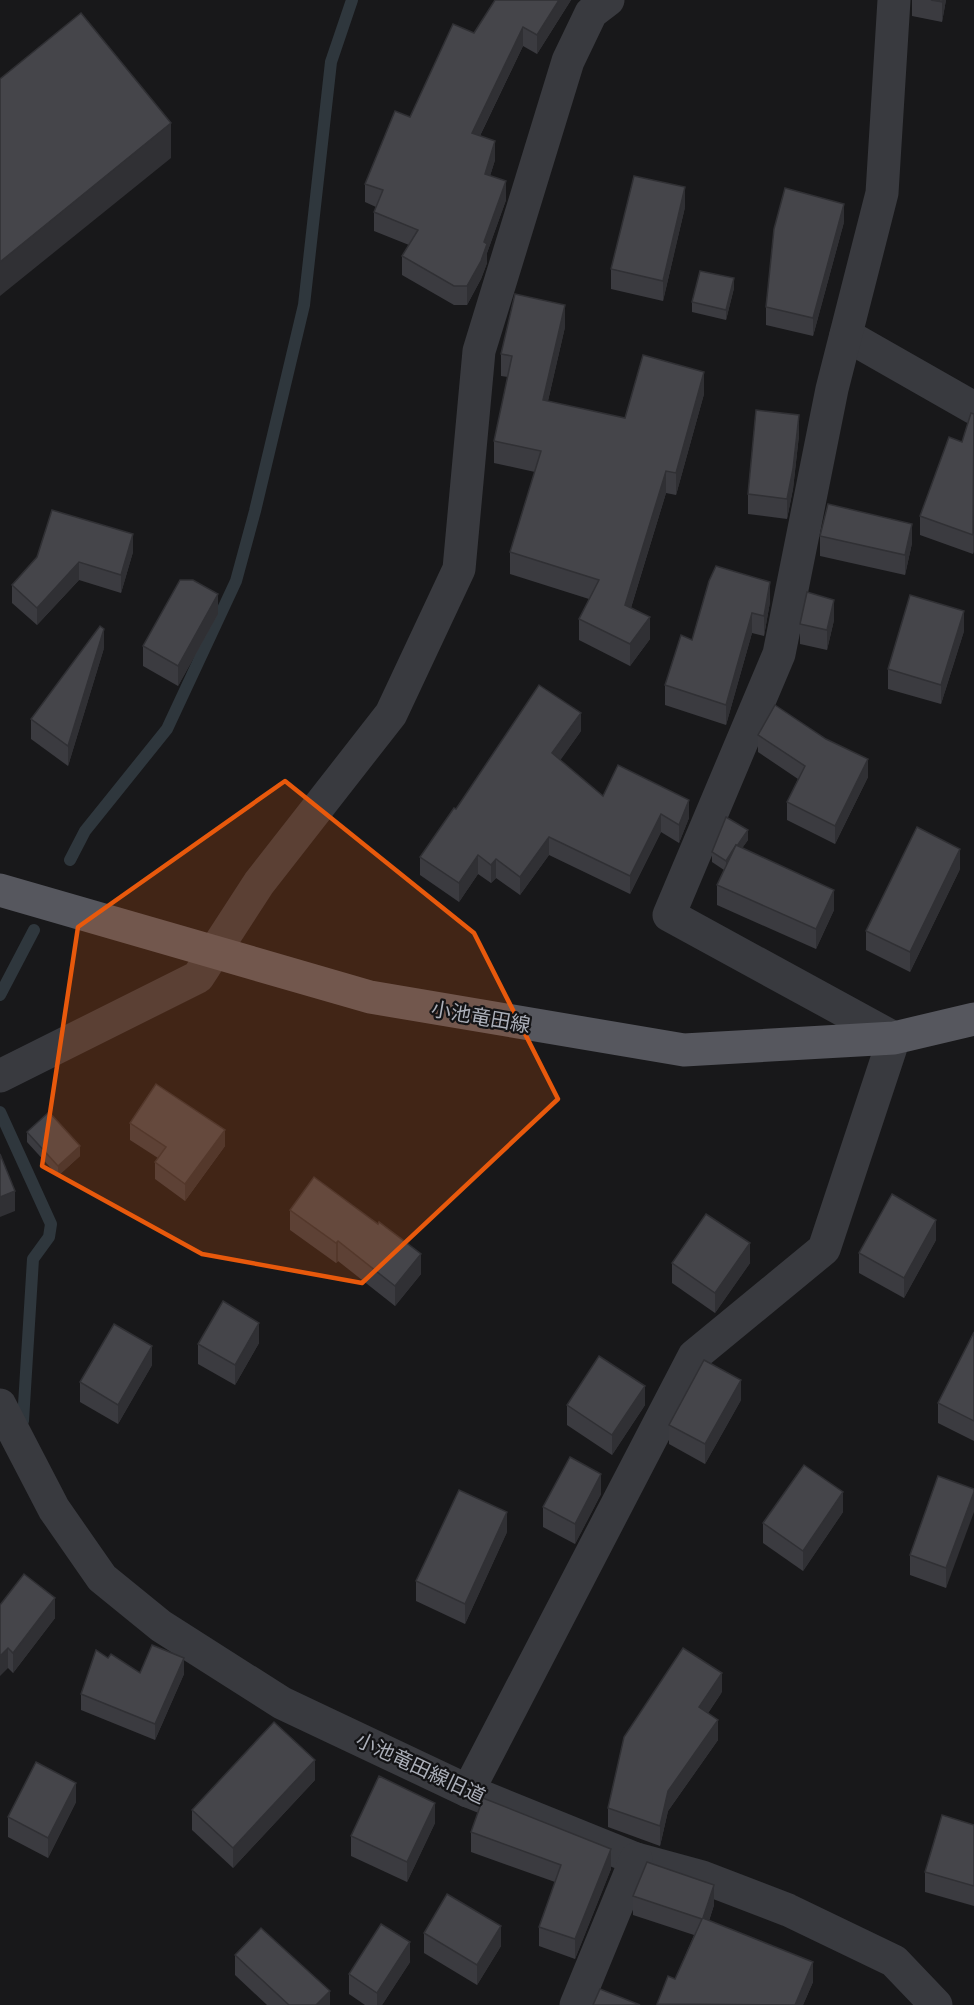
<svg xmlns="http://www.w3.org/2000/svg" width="974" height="2005" font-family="Lato,'Noto Sans JP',sans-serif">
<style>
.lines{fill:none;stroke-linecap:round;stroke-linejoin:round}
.stream{stroke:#2f373d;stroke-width:12}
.minor{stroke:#393a3f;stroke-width:33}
.major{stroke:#56575e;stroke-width:33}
.wall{fill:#3b3b40}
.shaded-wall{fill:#303034}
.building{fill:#45454a;stroke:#303034;stroke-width:1.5}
.marked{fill:#e8590c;fill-opacity:0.2;stroke:#e8590c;stroke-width:4.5;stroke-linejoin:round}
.labels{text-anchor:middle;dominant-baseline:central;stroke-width:4.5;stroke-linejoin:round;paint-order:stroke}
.street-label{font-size:20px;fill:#abafb9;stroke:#131315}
</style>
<rect width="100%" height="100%" fill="#18181a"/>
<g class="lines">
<g class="stream">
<path d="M70 860 85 831 167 729 236 581 255 511 304 305 331 62 352 0"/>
<path d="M0 995 34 930"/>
<path d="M0 1112 51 1224 49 1237 33 1259 23 1421"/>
</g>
<g class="minor">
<path d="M846 335 974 408"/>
<path d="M0 1076 198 977 259 883 391 714 459 569 479 351 568 61 591 13 608 0"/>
<path d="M0 1405 54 1509 102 1578 161 1626 282 1703 468 1791 636 1859 702 1877 788 1910 894 1961 936 2005"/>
<path d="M468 1791 694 1356 824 1249 894 1038 669 915 779 654 832 389 882 193 894 0"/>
<path d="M576 2005 636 1859"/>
</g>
<path class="major" d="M0 890 370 997 684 1050 894 1038 974 1019"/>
</g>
<g class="wall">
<path d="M495 0H571L537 54 523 46 480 136 495 160 490 176 506 200 487 253V263L481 279 467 305H454L402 275V256L409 245 374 231V212L376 207 365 202V184L410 117 474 33Z"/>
<path d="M912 0H946L942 22 912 16Z"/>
<path d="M685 207 663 301 611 289V269Z"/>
<path d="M844 222 813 336 766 325V307Z"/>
<path d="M734 288 726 320 692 312V302Z"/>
<path d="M565 327 548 401 625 418 704 394 676 495 666 493 631 608 650 639 630 666 579 640V619L589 599 510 574V552L535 472 494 463V441L508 377 501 376V354Z"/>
<path d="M974 414 973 554 920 535V516L962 442Z"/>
<path d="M799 435 793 489 787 519 748 514V494Z"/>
<path d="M820 536 912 543 905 575 820 556Z"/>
<path d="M133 552 121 593 79 580 37 625 12 603V585L37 557Z"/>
<path d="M770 602 764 636 752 633 726 725 665 705V685L692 640Z"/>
<path d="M218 614 178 686 143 666V646Z"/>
<path d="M834 620 827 650 800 644V624Z"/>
<path d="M964 631 941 704 888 689V669Z"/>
<path d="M104 648 68 766 31 739V719Z"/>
<path d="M581 731 560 760 603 796 689 818 679 843 661 832 630 894 549 855 520 895 496 878 491 883 478 874 459 902 420 875V857L456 809Z"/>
<path d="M758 735 868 777 835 844 787 820V802L798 779 758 752Z"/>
<path d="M748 840 742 848 834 910 816 949 717 905V885L724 870 712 862V852Z"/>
<path d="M960 869 910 972 866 950V931Z"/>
<path d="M130 1123 225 1146 185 1201 155 1179V1162L158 1158 130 1140Z"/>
<path d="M27 1132 80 1156 58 1176 27 1142Z"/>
<path d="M290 1210 421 1274 395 1306 338 1261 336 1263 290 1230Z"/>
<path d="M936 1240 904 1298 859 1273V1253Z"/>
<path d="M672 1263H750L715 1313 672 1283Z"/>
<path d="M974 1332V1441L938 1423V1403Z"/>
<path d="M259 1343 235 1385 198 1364V1344Z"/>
<path d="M152 1365 118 1424 80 1402V1382Z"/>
<path d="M741 1400 705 1464 669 1444V1425Z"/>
<path d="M567 1405H645L612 1455 567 1425Z"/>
<path d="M974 1489 946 1588 910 1575V1555Z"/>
<path d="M601 1494 575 1544 543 1527V1507Z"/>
<path d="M843 1512 803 1571 763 1543V1523Z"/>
<path d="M507 1532 465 1624 416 1601V1581Z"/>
<path d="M0 1605 55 1618 13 1673 8 1668Z"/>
<path d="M108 1658 140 1673 184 1674 155 1740 81 1710V1694Z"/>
<path d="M722 1692 708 1713 718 1740 668 1811 660 1846 608 1827V1808Z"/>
<path d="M315 1780 233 1868 192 1830V1810Z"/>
<path d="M76 1802 48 1858 8 1837V1817Z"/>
<path d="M435 1823 407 1882 351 1856V1836Z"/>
<path d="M974 1825V1906L925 1892V1872Z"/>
<path d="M471 1832 611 1869 575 1959 539 1946V1927L555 1882 471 1852Z"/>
<path d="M633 1896 714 1905 709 1921 813 1982 803 2005H657L668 1976 675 1979 694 1935 633 1915Z"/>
<path d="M424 1933 501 1946 477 1985 424 1953Z"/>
<path d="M235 1955 330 2005H267L235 1975Z"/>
<path d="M410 1962 382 2005H365L349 1994V1974Z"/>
</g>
<g class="shaded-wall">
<path d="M559 0H571L537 54V35Z"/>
<path d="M943 0H946L942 22V2Z"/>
<path d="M523 27V46L472 152V133Z"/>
<path d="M171 123V158L0 296V262Z"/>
<path d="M495 141V160L485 192V174Z"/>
<path d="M506 181V200L487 253V263L481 279 467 305V286L484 242Z"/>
<path d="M685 187V207L663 301V281Z"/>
<path d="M844 204V222L813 336V318Z"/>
<path d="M734 278V288L726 320V310Z"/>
<path d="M565 305V327L543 422V400Z"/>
<path d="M704 372V394L676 495V473Z"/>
<path d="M799 415V435L793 489 787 519V499Z"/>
<path d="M666 471V493L625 627V605Z"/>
<path d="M912 524V543L905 575V555Z"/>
<path d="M974 533V552L973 554V535Z"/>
<path d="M133 534V552L121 593V575Z"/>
<path d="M79 562V580L37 625V608Z"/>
<path d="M770 582V602L764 636V616Z"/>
<path d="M218 594V614L178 686V666Z"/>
<path d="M834 600V620L827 650V630Z"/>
<path d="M964 611V631L941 704V685Z"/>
<path d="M752 613V633L726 725V705Z"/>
<path d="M650 617V639L630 666V644Z"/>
<path d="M104 629V648L68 766V746Z"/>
<path d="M581 713V731L552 772V753Z"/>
<path d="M868 759V777L835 844V826Z"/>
<path d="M689 800V818L679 843V825Z"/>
<path d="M661 814V832L630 894V876Z"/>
<path d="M748 830V840L726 871V861Z"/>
<path d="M549 837V855L520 895V877Z"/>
<path d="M960 849V869L910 972V952Z"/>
<path d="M478 855V874L459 902V883Z"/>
<path d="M496 859V878L491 883V865Z"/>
<path d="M834 890V910L816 949V929Z"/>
<path d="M225 1130V1146L185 1201V1184Z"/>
<path d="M80 1146V1156L58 1176V1166Z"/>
<path d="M15 1191V1211L0 1217V1197Z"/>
<path d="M936 1220V1240L904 1298V1278Z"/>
<path d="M338 1241V1261L336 1263V1243Z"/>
<path d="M750 1243V1263L715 1313V1293Z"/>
<path d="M421 1254V1274L395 1306V1286Z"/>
<path d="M259 1323V1343L235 1385V1365Z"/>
<path d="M152 1346V1365L118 1424V1405Z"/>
<path d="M741 1380V1400L705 1464V1444Z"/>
<path d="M645 1386V1405L612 1455V1435Z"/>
<path d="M601 1474V1494L575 1544V1524Z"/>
<path d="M843 1492V1512L803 1571V1551Z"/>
<path d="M974 1492V1512L946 1588V1568Z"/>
<path d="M507 1512V1532L465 1624V1604Z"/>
<path d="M55 1598V1618L13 1673V1653Z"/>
<path d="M8 1648V1668L0 1676V1656Z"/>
<path d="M184 1658V1674L155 1740V1724Z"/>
<path d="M722 1673V1692L699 1727V1707Z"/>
<path d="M718 1720V1740L668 1811 660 1846V1826L668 1791Z"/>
<path d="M315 1760V1780L233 1868V1848Z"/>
<path d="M76 1783V1802L48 1858V1838Z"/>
<path d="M435 1803V1823L407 1882V1862Z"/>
<path d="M611 1849V1869L575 1959V1939Z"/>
<path d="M714 1885V1905L703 1938V1918Z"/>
<path d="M501 1926V1946L477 1985V1965Z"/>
<path d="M410 1942V1962L382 2005H377V1993Z"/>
<path d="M813 1962V1982L803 2005H795Z"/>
<path d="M330 1991V2005H316Z"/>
</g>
<g class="building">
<path d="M495 0H559L537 35 523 27 472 133 495 141 485 174 506 181 484 242 487 244 481 261 467 286H454L402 256 418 230 374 212 383 190 365 184 395 111 410 117 453 24 474 33Z"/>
<path d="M931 0H943L942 2Z"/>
<path d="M81 13 171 123 0 262V79Z"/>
<path d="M634 176 685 187 663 281 611 269Z"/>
<path d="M785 188 844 204 813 318 766 307 774 229Z"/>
<path d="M700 271 734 278 726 310 692 302Z"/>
<path d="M515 294 565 305 543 400 625 418 643 355 704 372 676 473 666 471 625 605 650 617 630 644 579 619 599 580 510 552 541 451 494 441 512 356 501 354Z"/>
<path d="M756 410 799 415 793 469 787 499 748 494Z"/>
<path d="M971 413 974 414 973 535 920 516 949 437 962 442Z"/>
<path d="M828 504 912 524 905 555 820 536Z"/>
<path d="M52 510 133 534 121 575 79 562 37 608 12 585 37 557Z"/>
<path d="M716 566 770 582 764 616 752 613 726 705 665 685 681 635 692 640 709 581Z"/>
<path d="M180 580H193L218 594 178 666 143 646Z"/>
<path d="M807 592 834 600 827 630 800 624Z"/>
<path d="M910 595 964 611 941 685 888 669Z"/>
<path d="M100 626 104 629 68 746 31 719Z"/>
<path d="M539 685 581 713 552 753 603 796 618 765 689 800 679 825 661 814 630 876 549 837 520 877 496 859 491 865 478 855 459 883 420 857 454 808 456 809Z"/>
<path d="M775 705 826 739 868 759 835 826 787 802 805 766 758 735Z"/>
<path d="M726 817 748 830 737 846 736 845 726 861 712 852Z"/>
<path d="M917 827 960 849 910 952 866 931Z"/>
<path d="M736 845 834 890 816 929 717 885Z"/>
<path d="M156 1084 225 1130 185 1184 155 1162 166 1147 130 1123Z"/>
<path d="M49 1112 80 1146 58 1166 27 1132Z"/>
<path d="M0 1154 15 1191 0 1197Z"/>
<path d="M314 1177 378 1224 379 1222 421 1254 395 1286 338 1241 336 1243 290 1210Z"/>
<path d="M892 1194 936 1220 904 1278 859 1253Z"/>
<path d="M706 1214 750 1243 715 1293 672 1263Z"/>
<path d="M223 1301 259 1323 235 1365 198 1344Z"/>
<path d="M114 1324 152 1346 118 1405 80 1382Z"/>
<path d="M974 1332V1421L938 1403Z"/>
<path d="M599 1356 645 1386 612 1435 567 1405Z"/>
<path d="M704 1360 741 1380 705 1444 669 1425Z"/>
<path d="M570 1457 601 1474 575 1524 543 1507Z"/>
<path d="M804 1465 843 1492 803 1551 763 1523Z"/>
<path d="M938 1476 974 1489V1492L946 1568 910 1555Z"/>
<path d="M459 1490 507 1512 465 1604 416 1581Z"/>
<path d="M24 1574 55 1598 13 1653 8 1648 0 1656V1605Z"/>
<path d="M152 1645 184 1658 155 1724 81 1694 96 1650 108 1658 111 1654 140 1673Z"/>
<path d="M683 1648 722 1673 699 1707 718 1720 668 1791 660 1826 608 1808 624 1737Z"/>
<path d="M274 1722 315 1760 233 1848 192 1810Z"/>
<path d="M36 1762 76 1783 48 1838 8 1817Z"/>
<path d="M379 1776 435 1803 407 1862 351 1836Z"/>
<path d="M483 1798 611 1849 575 1939 539 1927 561 1865 471 1832Z"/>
<path d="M942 1815 974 1825V1886L925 1872Z"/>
<path d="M647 1862 714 1885 703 1918 813 1962 795 2005 657 2004 668 1976 675 1979 702 1919 633 1896Z"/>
<path d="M447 1894 501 1926 477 1965 424 1933Z"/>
<path d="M381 1924 410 1942 377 1993 349 1974Z"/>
<path d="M261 1928 330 1991 316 2005H289L235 1955Z"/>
<path d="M600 1989 640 2005H593Z"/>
</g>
<path class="marked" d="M285 781 474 933 558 1099 362 1283 202 1254 42 1166 78 927Z"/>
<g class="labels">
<g class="street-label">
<text transform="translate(481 1016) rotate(10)">小池竜田線</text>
<text transform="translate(421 1767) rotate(25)">小池竜田線旧道</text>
</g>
</g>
</svg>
